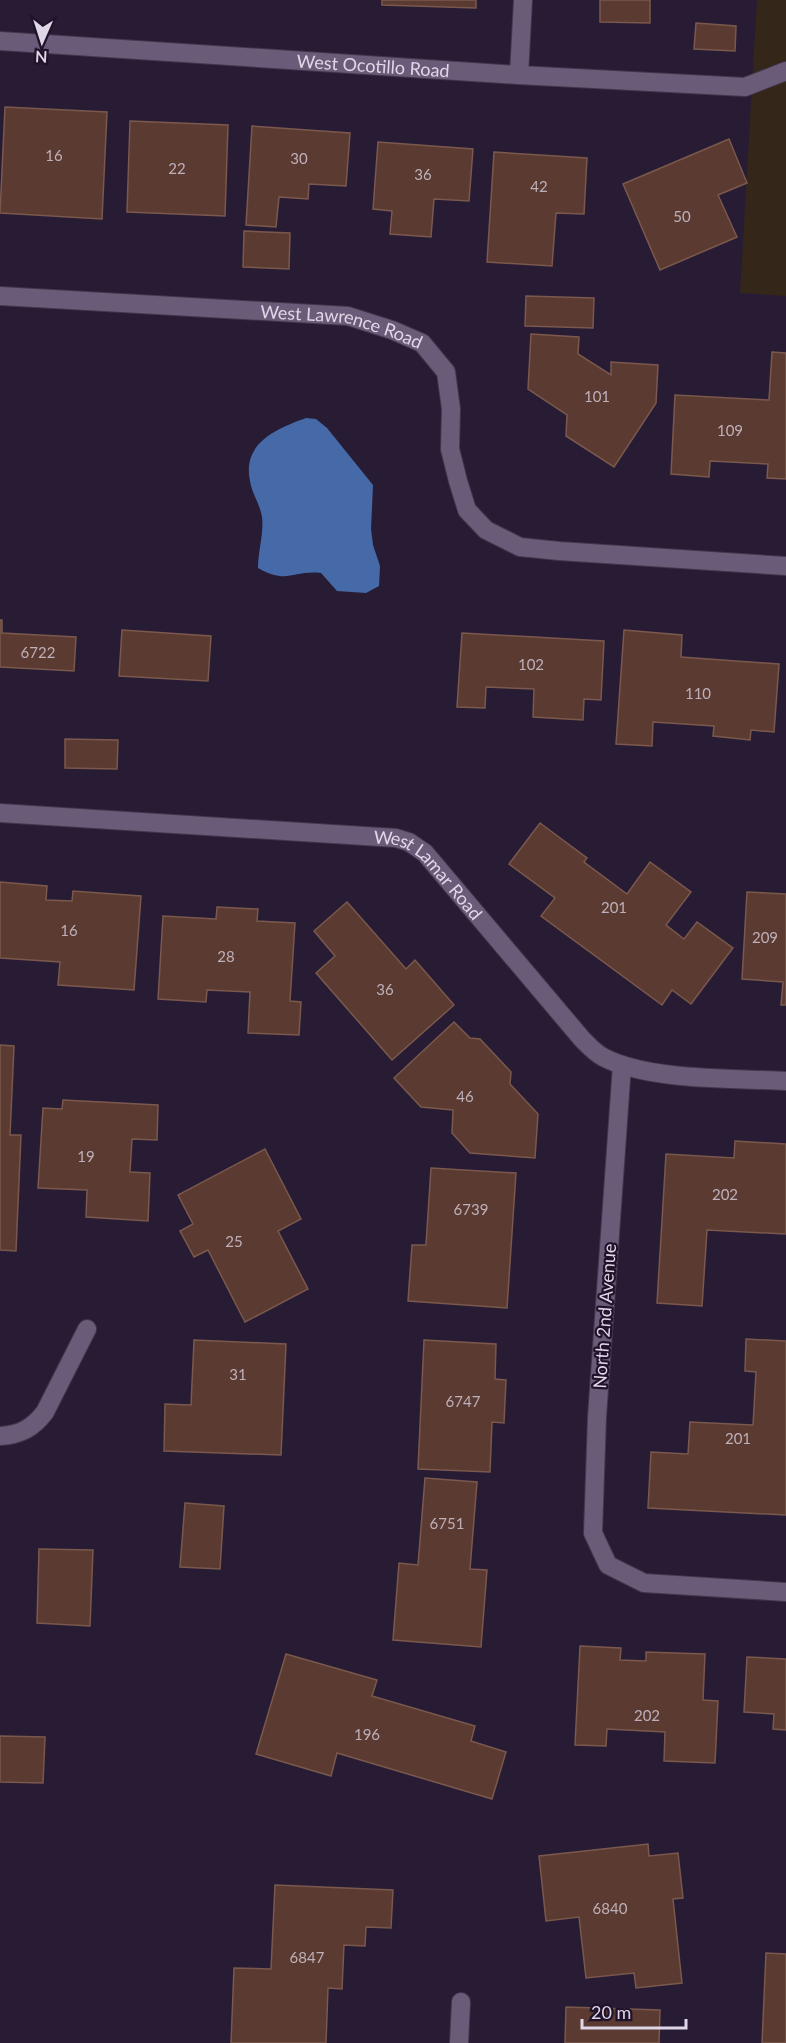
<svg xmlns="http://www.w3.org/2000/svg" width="786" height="2043" font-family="Lato,sans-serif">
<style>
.education{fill:#34271a}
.water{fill:#466aa8}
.building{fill:#5b3b31;stroke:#7a584d;stroke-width:1.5}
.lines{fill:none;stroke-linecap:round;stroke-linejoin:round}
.minor-casing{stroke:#42374c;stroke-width:20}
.minor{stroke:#6a5c79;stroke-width:18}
.labels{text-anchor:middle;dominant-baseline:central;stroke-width:4.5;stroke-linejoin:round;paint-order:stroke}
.number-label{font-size:15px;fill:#beb0ba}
.street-label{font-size:18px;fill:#dfd7e7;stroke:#1f122a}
</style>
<rect width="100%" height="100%" fill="#281c34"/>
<path class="education" d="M757 0H786V296L740 293Z"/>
<path class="water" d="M306 418 316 419 327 428 373 485 371 529 373 545 380 566 379 586 366 593 337 591 321 573C292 570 288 585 258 568 258 551 264 534 262 517 260 504 252 494 250 481 242 443 276 429 306 418Z"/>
<g class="building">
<path d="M382 0H476V8L382 5Z"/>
<path d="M600 0H650V23L600 22Z"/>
<path d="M696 23 736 26 735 51 694 49Z"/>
<path d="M5 107 107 112 102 219 0 213Z"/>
<path d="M130 121 228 125 225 216 127 212Z"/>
<path d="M252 126 350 133 346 186 309 184 308 199 279 197 276 227 246 225Z"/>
<path d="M729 139 747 183 718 195 737 237 660 270 623 184Z"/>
<path d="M378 142 473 149 469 201 434 199 431 237 390 234 392 211 373 209Z"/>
<path d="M494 152 587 158 584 214 556 213 552 266 487 262Z"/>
<path d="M244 231 290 233 289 269 243 267Z"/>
<path d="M526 296 594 298 593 328 525 326Z"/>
<path d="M531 334 579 337 578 354 611 375V362L658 365 656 403 614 467 566 436 567 415 528 389Z"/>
<path d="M772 352 786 353V479L767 478 768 464 710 461 709 477 671 474 675 395 769 400Z"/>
<path d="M0 620H2V633L76 637 74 671 0 667Z"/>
<path d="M122 630 211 636 208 681 119 676Z"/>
<path d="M624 630 682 635 681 657 779 664 774 732 751 730 750 740 713 736 714 726 653 722 652 746 616 744Z"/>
<path d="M462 633 604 641 601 700 584 699 583 720 533 717 534 689 486 687 485 708 457 707Z"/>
<path d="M65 739 118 740 117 769 65 768Z"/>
<path d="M540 823 587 858 584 862 627 894 650 862 691 892 666 925 684 939 697 922 733 948 691 1004 672 990 662 1005 541 916 555 898 509 864Z"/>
<path d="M0 882 47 886 46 900 72 901 73 891 141 896 134 990 58 985 60 962 0 958Z"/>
<path d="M747 892 786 894V1005H781L783 982 742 979Z"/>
<path d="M347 902 406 969 415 960 454 1005 392 1060 316 973 335 956 314 931Z"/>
<path d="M217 907 258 909 257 921 295 923 290 1001 301 1002 299 1035 248 1033 250 992 207 990 206 1002 158 999 163 916 216 919Z"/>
<path d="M454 1022 470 1038 480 1039 511 1072 510 1084 538 1114 535 1158 470 1153 452 1133 453 1110 421 1107 394 1078Z"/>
<path d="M0 1045 14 1046 10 1135H21L16 1251 0 1250Z"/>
<path d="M63 1100 158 1105 157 1140 132 1139 130 1172 150 1173 148 1221 86 1217 87 1190 38 1188 43 1108 62 1109Z"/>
<path d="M735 1141 786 1144V1234L707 1230 702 1306 657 1303 666 1154 734 1158Z"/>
<path d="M265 1149 301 1219 278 1231 308 1289 245 1322 208 1250 194 1257 180 1231 193 1224 178 1195Z"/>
<path d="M431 1168 516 1173 507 1308 408 1301 412 1245H426Z"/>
<path d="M746 1339 786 1341V1515L648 1508 651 1452 688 1454 690 1422 753 1425 756 1372 745 1371Z"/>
<path d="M194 1340 286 1344 281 1455 164 1451 165 1404 191 1405Z"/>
<path d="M424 1340 496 1344 495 1379 506 1380 504 1423 492 1422 490 1472 418 1469Z"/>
<path d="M425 1478 477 1482 470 1569 487 1570 481 1647 393 1640 399 1563 418 1565Z"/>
<path d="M185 1503 224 1506 220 1569 180 1567Z"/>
<path d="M39 1549 93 1550 90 1626 37 1623Z"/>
<path d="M580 1646 621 1648 620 1660 646 1661V1652L705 1654 703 1700 718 1701 715 1763 664 1761 665 1732 607 1729 606 1746 575 1745Z"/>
<path d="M286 1654 377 1680 372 1696 475 1726 471 1741 506 1752 492 1799 337 1753 331 1776 256 1754Z"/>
<path d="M747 1657 786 1659V1730L773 1729 774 1714 744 1712Z"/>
<path d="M0 1736 45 1737 43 1783 0 1782Z"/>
<path d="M648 1844 649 1856 678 1853 683 1898 673 1899 682 1983 636 1988 634 1973 586 1978 579 1917 546 1921 539 1856Z"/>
<path d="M275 1885 393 1890 391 1928 366 1927 365 1946 344 1945 342 1989 328 1988 326 2043H231L234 1968 271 1969Z"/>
<path d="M766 1953 786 1954V2043H762Z"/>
<path d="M566 2007 660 2010 659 2043H565Z"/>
</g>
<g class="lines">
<defs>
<g id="minor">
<path id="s1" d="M0 41 519 75 745 87 786 71"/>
<path d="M519 75 523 0"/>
<path id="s2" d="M0 296 348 316 392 330 422 343 446 372 451 409 450 449 458 481 467 510 486 530 520 547 559 551 786 566"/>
<path id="s3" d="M0 813 396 838 409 842 425 853 582 1039C588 1045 595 1053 603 1057 648 1081 734 1078 786 1081"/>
<path d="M622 1065 597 1417 593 1533 608 1565 644 1583 786 1592"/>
<path d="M0 1436C20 1435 33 1428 45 1412L87 1329"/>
<path d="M459 2043 461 2002"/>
</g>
</defs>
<use href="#minor" class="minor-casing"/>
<use href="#minor" class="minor"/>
</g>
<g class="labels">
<g class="number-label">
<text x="54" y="155">16</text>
<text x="299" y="158">30</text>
<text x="177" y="168">22</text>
<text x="423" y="174">36</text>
<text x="539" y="186">42</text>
<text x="682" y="216">50</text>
<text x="597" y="396">101</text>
<text x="730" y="430">109</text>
<text x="38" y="652">6722</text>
<text x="531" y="664">102</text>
<text x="698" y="693">110</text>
<text x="614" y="907">201</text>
<text x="69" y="930">16</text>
<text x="765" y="937">209</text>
<text x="226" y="956">28</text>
<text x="385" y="989">36</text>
<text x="465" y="1096">46</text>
<text x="86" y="1156">19</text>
<text x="725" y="1194">202</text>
<text x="471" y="1209">6739</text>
<text x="234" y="1241">25</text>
<text x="238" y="1374">31</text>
<text x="463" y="1401">6747</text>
<text x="738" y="1438">201</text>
<text x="447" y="1523">6751</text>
<text x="647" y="1715">202</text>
<text x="367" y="1734">196</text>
<text x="610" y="1908">6840</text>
<text x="307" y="1957">6847</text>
</g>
<g class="street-label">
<text stroke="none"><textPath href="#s1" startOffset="374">West Ocotillo Road</textPath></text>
<text stroke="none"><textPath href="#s2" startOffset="344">West Lawrence Road</textPath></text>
<text stroke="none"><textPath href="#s3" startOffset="444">West Lamar Road</textPath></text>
<text transform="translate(604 1316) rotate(-86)">North 2nd Avenue</text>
</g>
</g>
<g transform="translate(42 42) rotate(183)" stroke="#1f122a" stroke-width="4.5" paint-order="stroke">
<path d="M0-4.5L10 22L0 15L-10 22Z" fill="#dfd7e7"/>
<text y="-9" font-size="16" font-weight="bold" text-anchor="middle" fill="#dfd7e7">N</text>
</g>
<path d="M582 2019v9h104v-9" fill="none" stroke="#dfd7e7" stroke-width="3"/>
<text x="591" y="2019" font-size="18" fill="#dfd7e7" stroke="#1f122a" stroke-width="4.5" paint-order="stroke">20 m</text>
</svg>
